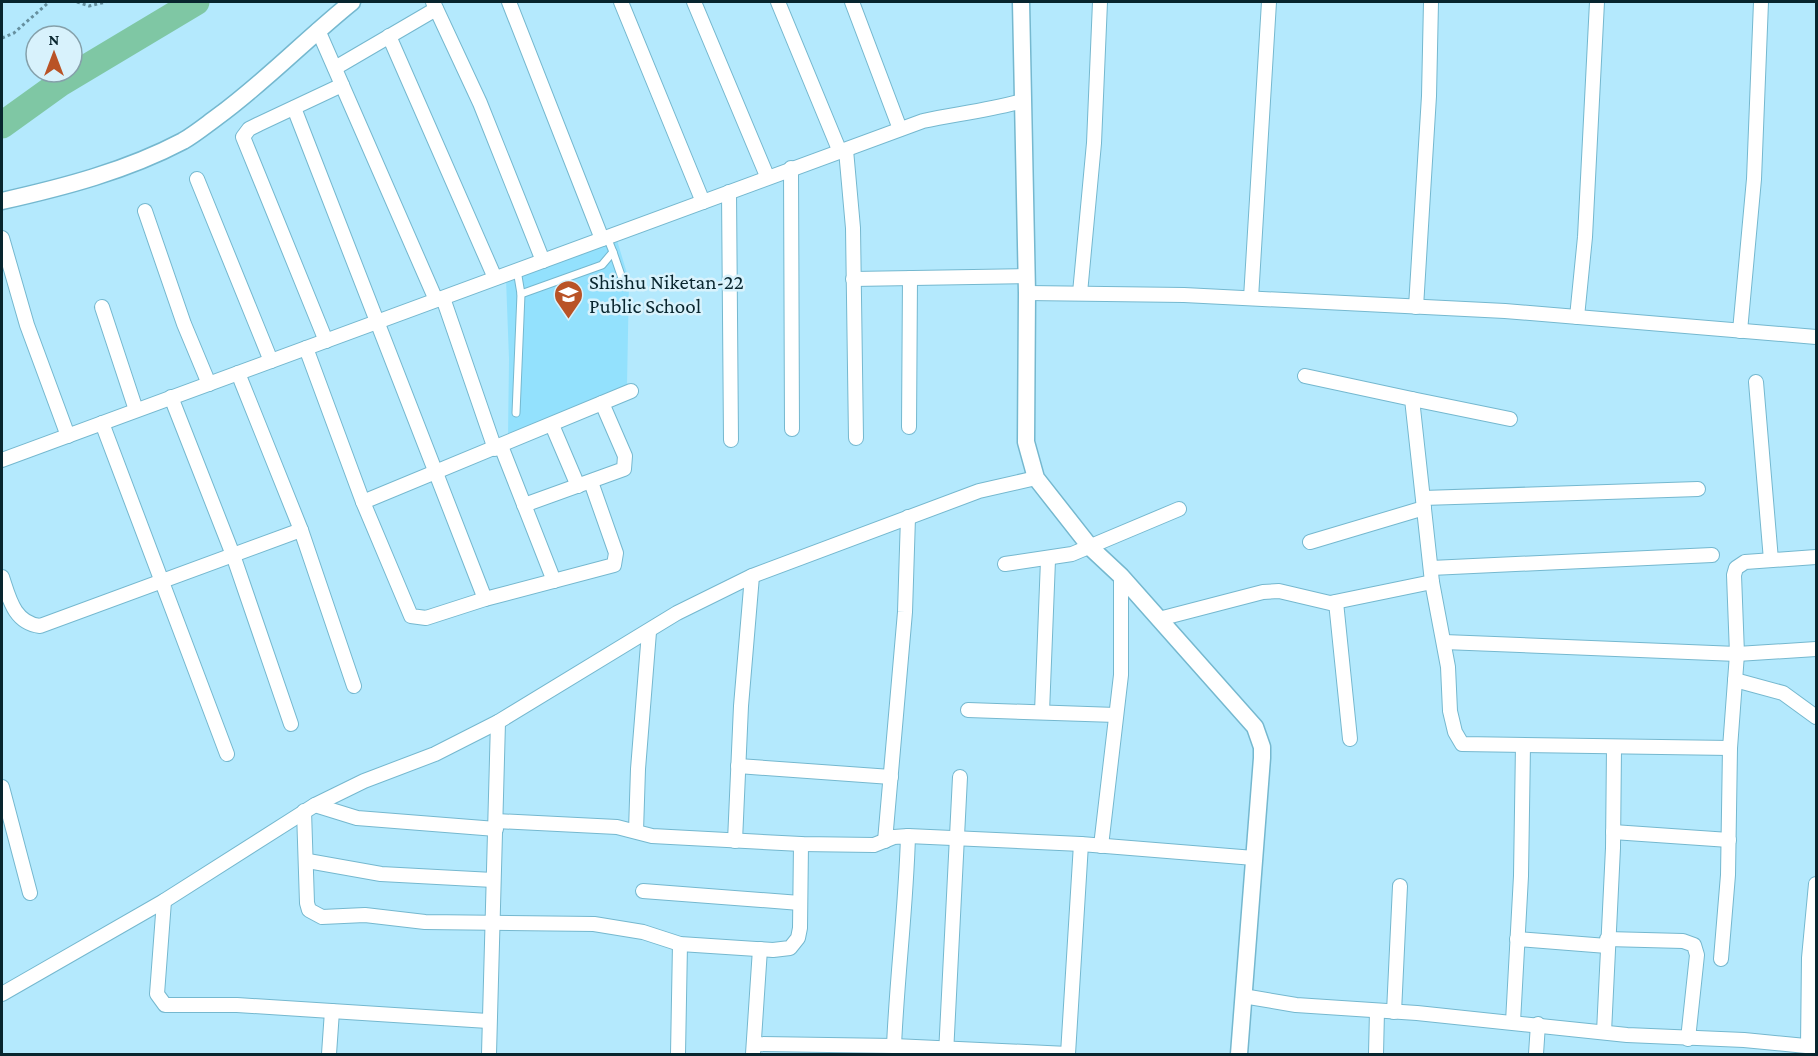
<svg xmlns="http://www.w3.org/2000/svg" width="1818" height="1056" font-family="'Crimson Pro',serif">
<style>
.built{fill:#93e1fd}
.lines{fill:none;stroke-linecap:round;stroke-linejoin:round}
.river{stroke:#7fc7a4;stroke-width:27}
.service-casing{stroke:#75b8cf;stroke-width:9}
.minor-casing{stroke:#75b8cf;stroke-width:16}
.tertiary-casing{stroke:#75b8cf;stroke-width:19}
.path{stroke:#66909f;stroke-width:3;stroke-dasharray:3 3;stroke-linecap:butt}
.service{stroke:#fff;stroke-width:7}
.minor{stroke:#fff;stroke-width:14}
.tertiary{stroke:#fff;stroke-width:16}
.labels{text-anchor:middle;dominant-baseline:central;stroke-width:5;stroke-linejoin:round;paint-order:stroke}
.poi-label{font-size:21px;fill:#08252e;stroke:#d8f2fc;text-anchor:start}
</style>
<rect width="100%" height="100%" fill="#b4e9fd"/>
<path class="built" d="M616 237 629 280 627 385 508 436 509 359 506 279Z"/>
<g class="lines">
<path class="river" d="M2 125 59 84 196 2"/>
<defs>
<g id="service">
<path d="M613 252 625 287"/>
<path d="M517 270 521 294 602 265 613 252 607 237"/>
<path d="M516 413 521 294"/>
</g>
<g id="minor">
<path d="M433 2 480 103 543 261"/>
<path d="M509 2 602 239"/>
<path d="M621 2 703 202"/>
<path d="M694 2 767 176"/>
<path d="M778 2 840 152"/>
<path d="M852 2 900 129"/>
<path d="M318 30 436 300"/>
<path d="M389 36 495 278"/>
<path d="M335 68 436 9"/>
<path d="M294 108 485 599"/>
<path d="M846 150 853 228 856 438"/>
<path d="M791 168 792 429"/>
<path d="M197 179 271 361"/>
<path d="M729 192 731 440"/>
<path d="M145 211 184 324 209 384"/>
<path d="M2 238 27 325 68 436"/>
<path d="M853 279 1027 276"/>
<path d="M1027 293 1184 295 1505 311 1816 337"/>
<path d="M1080 293 1094 143 1100 2"/>
<path d="M443 298 495 449"/>
<path d="M1251 298 1269 2"/>
<path d="M102 307 136 410"/>
<path d="M1416 307 1429 96 1431 2"/>
<path d="M1577 317 1585 237 1597 2"/>
<path d="M1740 331 1754 179 1761 2"/>
<path d="M326 341 243 137 249 129 259 124 342 85"/>
<path d="M306 348 363 502 411 616 426 618 485 599 614 565 616 553 591 482"/>
<path d="M238 373 301 530 354 686"/>
<path d="M1305 376 1412 399 1432 582 1448 667 1450 711 1455 732 1462 744 1730 748"/>
<path d="M1756 382 1771 560"/>
<path d="M171 397 233 555 291 724"/>
<path d="M1412 399 1510 419"/>
<path d="M102 423 227 754"/>
<path d="M552 425 578 486"/>
<path d="M909 427 910 278"/>
<path d="M501 446 554 581"/>
<path d="M2 460 923 121C957 114 990 110 1023 101"/>
<path d="M1423 498 1698 489"/>
<path d="M363 502 631 391"/>
<path d="M524 505 624 469 625 456 602 403"/>
<path d="M1310 542 1424 508"/>
<path d="M1005 564 1072 554 1179 509"/>
<path d="M1431 568 1712 555"/>
<path d="M2 577C9 598 14 623 40 626L301 530"/>
<path d="M1336 602 1350 739"/>
<path d="M1159 619 1263 592 1279 591 1330 603 1432 582"/>
<path d="M1444 642 1737 654 1816 649"/>
<path d="M1735 680 1783 693 1816 717"/>
<path d="M968 710 1116 715"/>
<path d="M1042 712 1048 560"/>
<path d="M738 766 891 777"/>
<path d="M2 787 30 893"/>
<path d="M315 805 357 818 496 829"/>
<path d="M304 811 307 903 309 910 322 917 365 915 425 922 594 924 643 932 680 944 773 950 790 948 798 938 800 928 801 844"/>
<path d="M496 821 617 827 652 836 801 844 874 845 894 837 908 836C906 907 897 976 894 1046"/>
<path d="M636 831 638 769 649 632"/>
<path d="M1613 832 1729 840"/>
<path d="M908 836 1081 844 1254 858"/>
<path d="M735 841 741 706 752 576"/>
<path d="M885 841 905 612 908 517"/>
<path d="M1101 846 1121 675V576"/>
<path d="M308 861 381 874 493 880"/>
<path d="M643 891 800 903"/>
<path d="M164 901 157 994 165 1005H237L488 1021"/>
<path d="M1517 939 1607 946"/>
<path d="M1607 939 1683 941 1694 945 1697 955 1688 1039"/>
<path d="M1721 959 1728 875 1730 748 1737 654 1734 575 1736 568 1745 562 1816 557"/>
<path d="M2 994 164 901 315 805 364 781 435 754 498 722 677 613 752 576 979 491 1036 478"/>
<path d="M1243 996 1296 1005 1417 1013 1627 1035 1744 1040 1816 1047"/>
<path d="M1394 1012 1400 886"/>
<path d="M1513 1022 1521 876 1523 745"/>
<path d="M1604 1032 1613 848 1614 748"/>
<path d="M755 1044 894 1046 1068 1054"/>
<path d="M1808 1046 1809 958 1816 884"/>
<path d="M329 1054 332 1011"/>
<path d="M489 1054 498 722"/>
<path d="M678 1054 680 944"/>
<path d="M753 1054 760 949"/>
<path d="M946 1054 960 777"/>
<path d="M1068 1054 1081 844"/>
<path d="M1376 1054 1377 1011"/>
<path d="M1536 1054 1538 1024"/>
</g>
<g id="tertiary">
<path d="M1021 2 1027 293 1026 442 1036 478 1091 548 1121 576 1255 727 1262 747V758L1239 1054"/>
<path d="M2 201C64 187 126 171 183 141 195 134 206 125 217 117 265 82 306 39 352 2"/>
</g>
</defs>
<use href="#service" class="service-casing"/>
<use href="#minor" class="minor-casing"/>
<use href="#tertiary" class="tertiary-casing"/>
<g class="path">
<path d="M77 2 89 6 106 2"/>
<path d="M2 38 14 33 49 2"/>
</g>
<use href="#service" class="service"/>
<use href="#minor" class="minor"/>
<use href="#tertiary" class="tertiary"/>
</g>
<defs>
<symbol id="school-pin" viewBox="-11 -11 22 30"><path d="M0 17L-7.5 6A9.5 9.5 0 1 1 7.5 6Z" fill="#b95326" stroke="#d8f2fc"/><path d="M0-5L7-2L0 1L-7-2ZM-4 1L0 2.5L4 1V4Q0 6-4 4Z" fill="#fff"/></symbol>
</defs>
<g fill-rule="evenodd">
<use href="#school-pin" x="552" y="278" width="33" height="45"/>
</g>
<g class="labels">
<g class="poi-label">
<text x="589" y="282">Shishu Niketan-22<tspan x="589" dy="24">Public School</tspan></text>
</g>
</g>
<rect width="1818" height="1056" fill="none" stroke="#08252e" stroke-width="6"/>
<g transform="translate(54 54)"><circle r="28" fill="#d8f2fc" stroke="#85a0aa" stroke-width="1.5"/>
<path d="M0-4.5L10 22L0 15L-10 22Z" fill="#b95326"/>
<text y="-9" font-size="16" font-weight="bold" text-anchor="middle" fill="#08252e">N</text>
</g>
</svg>
